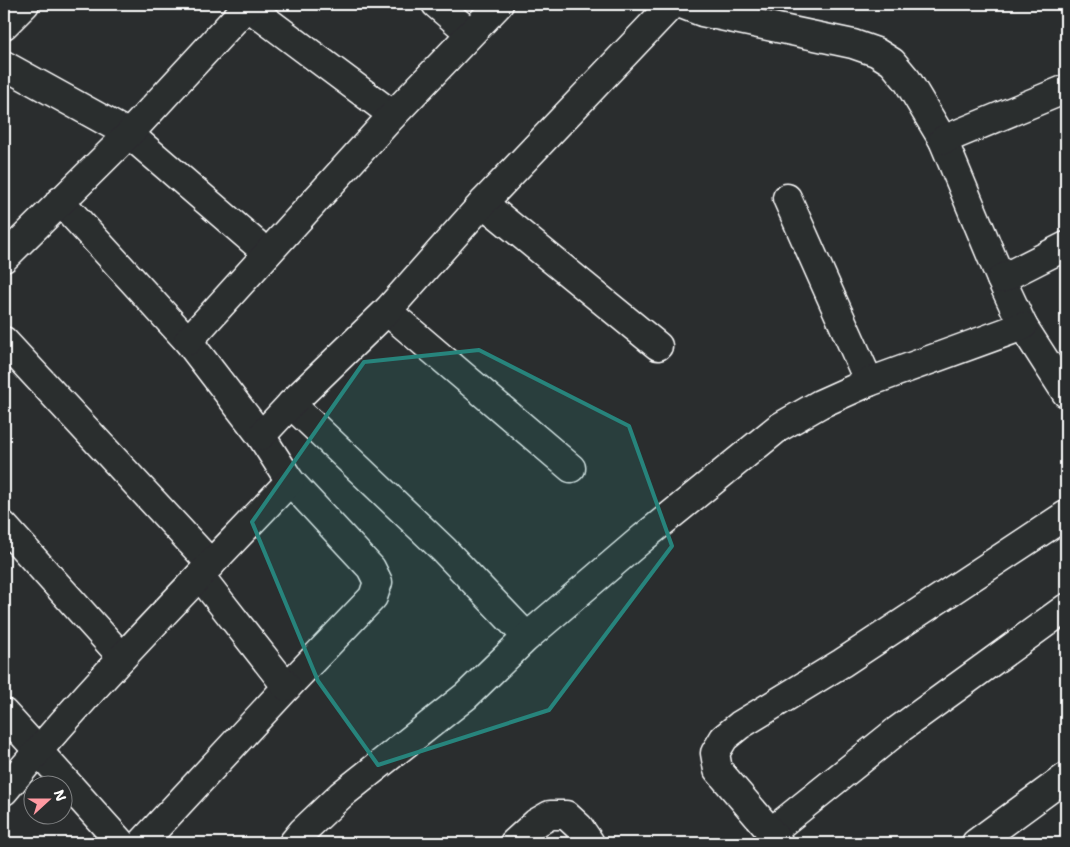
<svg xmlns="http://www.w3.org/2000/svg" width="1070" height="847" font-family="'Shantell Sans',sans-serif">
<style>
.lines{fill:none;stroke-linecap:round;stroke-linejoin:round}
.minor-casing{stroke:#fff;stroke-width:31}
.minor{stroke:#2a2d2e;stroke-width:28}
.marked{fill:#27847c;fill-opacity:0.2;stroke:#27847c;stroke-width:4;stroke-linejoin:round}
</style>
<rect width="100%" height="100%" fill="#2a2d2e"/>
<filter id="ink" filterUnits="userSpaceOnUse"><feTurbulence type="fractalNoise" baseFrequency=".02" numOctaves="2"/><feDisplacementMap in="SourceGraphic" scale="10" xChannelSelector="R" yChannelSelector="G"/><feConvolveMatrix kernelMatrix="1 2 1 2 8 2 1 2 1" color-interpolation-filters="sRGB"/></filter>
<g filter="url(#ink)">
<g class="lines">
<defs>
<g id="minor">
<path d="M436 4 470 33"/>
<path d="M681 4 702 12 853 44 876 52 892 62 907 80 943 140 1001 279 1023 326 1066 393"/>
<path d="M247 6 393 115"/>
<path d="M4 25 25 4"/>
<path d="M4 65 129 134 267 253"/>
<path d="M943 140 1066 89"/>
<path d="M787 198 869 382"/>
<path d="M60 201 188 341 261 436 290 481 371 568 378 582 373 597 287 687 142 843"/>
<path d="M483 203 658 346"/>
<path d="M4 258 129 134 249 4"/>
<path d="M1001 279 1066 246"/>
<path d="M387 311 571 468"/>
<path d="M4 341 211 564"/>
<path d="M188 341 393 115 499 4"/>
<path d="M291 404 444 550 527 637"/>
<path d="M261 436 291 404 387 311 483 203 672 4"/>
<path d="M4 526 122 657"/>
<path d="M200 576 287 687"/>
<path d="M4 713 121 843"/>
<path d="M4 791C94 683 193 583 290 481"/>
<path d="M771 832 898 730 1066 608"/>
<path d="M293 843 302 832 341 795 466 696 527 637 644 537 778 428 820 404 869 382 1023 326"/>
<path d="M514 843 536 823 550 815H566L579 827 590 843"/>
<path d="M779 843 771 832 718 770 715 753 724 738 740 725 842 663 1066 515"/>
<path d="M976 843 1066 777"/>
</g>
</defs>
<use href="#minor" class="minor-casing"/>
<use href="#minor" class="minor"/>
</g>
</g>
<path class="marked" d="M479 350 629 426 672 546 549 710 378 765 318 681 252 522 364 362Z"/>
<rect width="1070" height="847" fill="none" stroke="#2a2d2e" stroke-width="20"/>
<rect x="10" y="10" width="1050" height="827" fill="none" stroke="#fff" stroke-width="2" filter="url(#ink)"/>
<g transform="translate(48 800) rotate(69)"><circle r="24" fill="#2a2d2e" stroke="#7f8182"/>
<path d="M0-4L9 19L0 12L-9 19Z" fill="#ff9aa2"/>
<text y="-8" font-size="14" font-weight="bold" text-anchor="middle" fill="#ffffff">N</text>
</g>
</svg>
